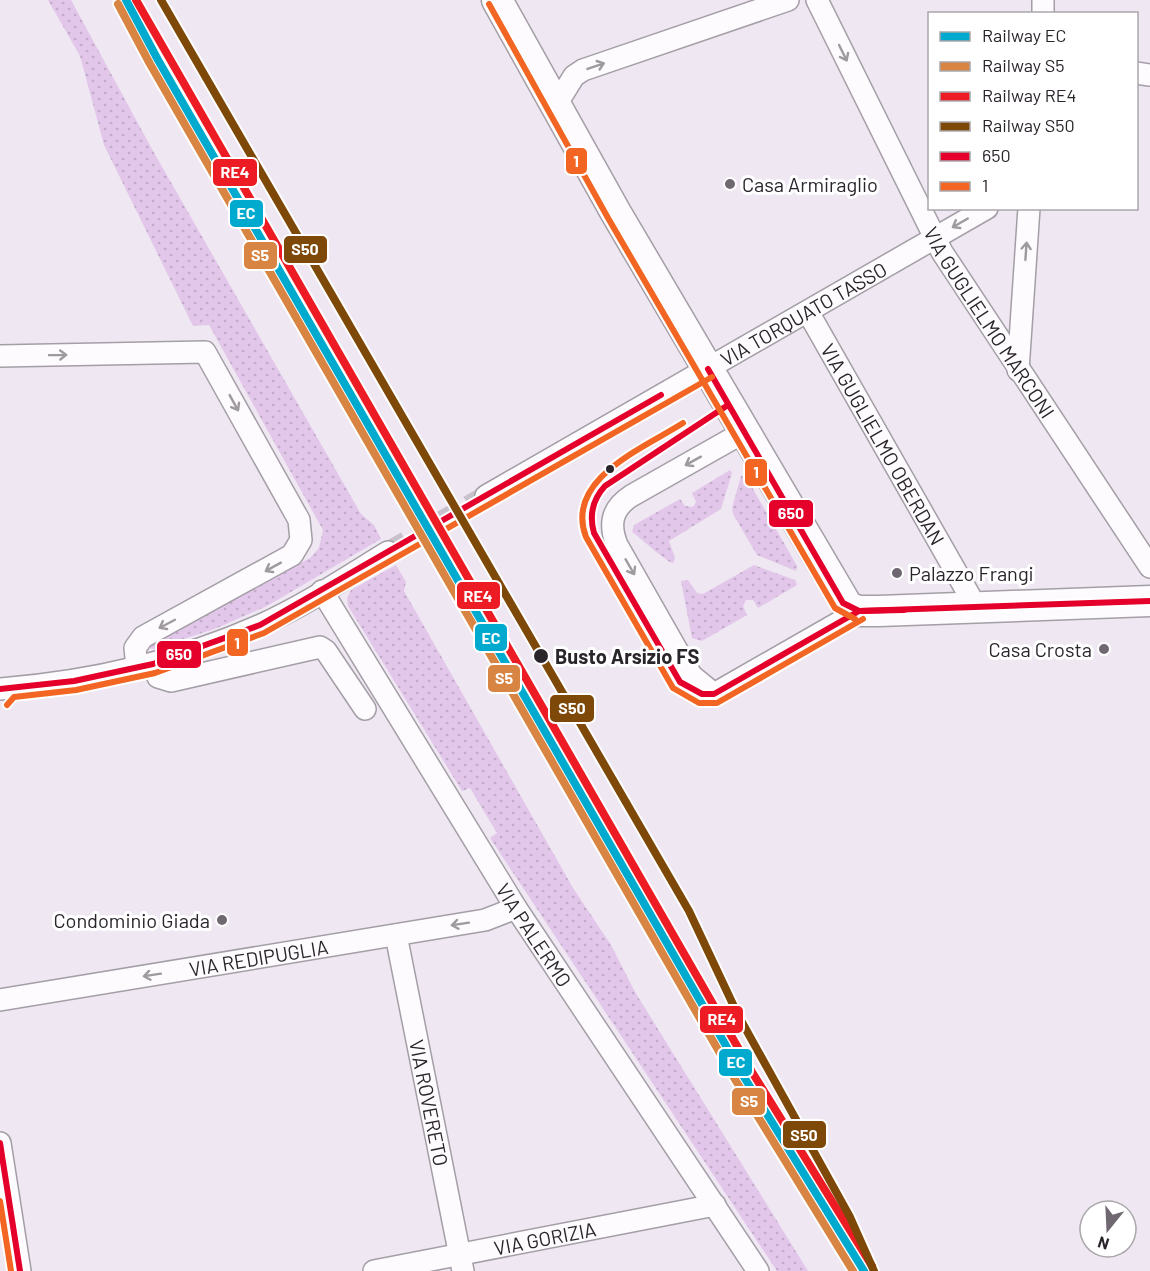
<svg xmlns="http://www.w3.org/2000/svg" width="1150" height="1271" font-family="Barlow,sans-serif">
<style>
.grass{fill:url(#grass-dots)}
.lines{fill:none;stroke-linecap:round;stroke-linejoin:round}
.street-tunnel{stroke:#c8c0ca;stroke-width:21;stroke-dasharray:21 10;stroke-linecap:butt}
.street-casing{stroke:#a49ea6;stroke-width:24}
.secondary-casing{stroke:#a49ea6;stroke-width:33}
.street{stroke:#fdfbfd;stroke-width:21}
.secondary{stroke:#fdfbfd;stroke-width:30}
.bus-1-casing{stroke:#fff;stroke-width:10}
.bus-2-casing{stroke:#fff;stroke-width:10}
.bus-1{stroke:#e4002b;stroke-width:6}
.bus-2{stroke:#f26522;stroke-width:6}
.rail-1-casing{stroke:#fff;stroke-width:12}
.rail-2-casing{stroke:#fff;stroke-width:12}
.rail-3-casing{stroke:#fff;stroke-width:12}
.rail-4-casing{stroke:#fff;stroke-width:12}
.rail-1{stroke:#00a9ce;stroke-width:8}
.rail-2{stroke:#d88543;stroke-width:8}
.rail-3{stroke:#ed1c24;stroke-width:8}
.rail-4{stroke:#7d4808;stroke-width:8}
.oneway{stroke:#9e9a9e}
.poi-dot{fill:#6f6871;stroke:#fff;stroke-width:2}
.bus-dot{fill:#2a242b;stroke:#fff;stroke-width:2}
.labels{text-anchor:middle;dominant-baseline:central;stroke-width:6;stroke-linejoin:round;paint-order:stroke}
.poi-label{font-size:20px;fill:#2a242b;stroke:#fff;text-anchor:start}
.street-label{font-size:20px;fill:#2a242b;stroke:#fff}
.stop-label{font-size:20px;font-weight:bold;fill:#2a242b;stroke:#fff;text-anchor:start}
.line-badge{stroke:#fff;stroke-width:2}
.badge-label{font-size:16px;text-anchor:middle;font-weight:bold;fill:#fff}
</style>
<defs>
<pattern id="grass-dots" width="8" height="8" patternUnits="userSpaceOnUse" patternTransform="scale(1.5)"><rect width="8" height="8" fill="#e2c7ea"/><path d="M2 2h.1M6 6h.1" fill="none" stroke="#c2abc9" stroke-width="1.8" stroke-linecap="round"/></pattern>
</defs>
<rect width="100%" height="100%" fill="#efe7f2"/>
<g class="grass">
<path d="M48 0H71L153 151 361 514 374 525 381 539 267 606 217 628 154 649 149 648 151 644 310 558 319 548 323 530 209 325 193 326 104 145 80 56Z"/>
<path d="M730 470 732 473 721 509 669 541 675 558 673 563C666 562 641 538 632 532L634 525 680 499 685 506 693 507 696 502 692 493Z"/>
<path d="M745 475 797 566 796 571 757 555 733 514 732 508 741 476Z"/>
<path d="M396 565 406 582 404 591 573 888 611 945 635 992 808 1271H777L490 838 497 833 470 788 462 791 348 606 347 598 351 590Z"/>
<path d="M754 565 795 580 797 585 758 608 753 600H746L743 606 747 615 702 641 692 638 681 581 688 580 697 593 703 594Z"/>
</g>
<g class="lines">
<path class="street-tunnel" d="M388 552 486 496"/>
<defs>
<g id="street">
<path id="s1" d="M817 0 942 252 1150 567"/>
<path d="M1043 14V0"/>
<path d="M1136 73 1150 75"/>
<path d="M556 105 574 76 583 70 788 0"/>
<path id="s2" d="M808 312 976 607"/>
<path d="M0 356 205 352 299 520 301 540 292 555 143 637 135 648 137 667"/>
<path d="M1018 370 1029 208"/>
<path d="M744 432 631 496C611 509 609 525 617 545L691 675 714 694 859 611"/>
<path id="s3" d="M486 496 987 208"/>
<path id="s4" d="M322 591 516 908 758 1271"/>
<path d="M153 664 158 677 171 681 320 647 326 651 365 709"/>
<path d="M0 689C90 682 178 662 261 625 305 605 347 577 388 552"/>
<path id="s5" d="M396 935 463 1271"/>
<path id="s6" d="M0 1000 485 920 516 908"/>
<path d="M0 1143 20 1271"/>
<path id="s7" d="M374 1271 715 1205"/>
</g>
<path id="secondary" d="M497 0 616 213 848 607 859 611H879L1150 601"/>
</defs>
<use href="#street" class="street-casing"/>
<use href="#secondary" class="secondary-casing"/>
<use href="#street" class="street"/>
<use href="#secondary" class="secondary"/>
<defs>
<g id="bus-1">
<path d="M708 369 843 603 859 611 904 610"/>
<path d="M728 405 605 486C592 500 589 515 594 533L680 682 702 694H714L859 611 1150 601"/>
<path d="M0 689 74 681 153 664 260 625 661 395"/>
<path d="M0 1143 20 1271"/>
</g>
<g id="bus-2">
<path d="M489 4 608 218 835 608 855 619"/>
<path d="M683 423C644 448 564 479 586 537L673 688 699 703H717L863 619"/>
<path d="M7 705 14 697 76 690 155 673 264 633 712 377"/>
<path d="M0 1201 11 1271"/>
</g>
</defs>
<use href="#bus-1" class="bus-1-casing"/>
<use href="#bus-2" class="bus-2-casing"/>
<use href="#bus-1" class="bus-1"/>
<use href="#bus-2" class="bus-2"/>
<defs>
<path id="rail-1" d="M126 0 158 60 744 1077 864 1271"/>
<path id="rail-2" d="M118 4 150 64 736 1081 853 1271"/>
<path id="rail-3" d="M136 0 752 1072 872 1266"/>
<path id="rail-4" d="M161 0 689 911 738 1015 850 1217 874 1271"/>
</defs>
<use href="#rail-1" class="rail-1-casing"/>
<use href="#rail-2" class="rail-2-casing"/>
<use href="#rail-3" class="rail-3-casing"/>
<use href="#rail-4" class="rail-4-casing"/>
<use href="#rail-1" class="rail-1"/>
<use href="#rail-2" class="rail-2"/>
<use href="#rail-3" class="rail-3"/>
<use href="#rail-4" class="rail-4"/>
</g>
<defs><path id="oneway-shaft" d="M-6 0H5M1.5-3L5.5 0L1.5 3" fill="none" stroke-width="1.6" stroke-linecap="round" stroke-linejoin="round" transform="scale(1.5)"/></defs>
<g class="oneway">
<use href="#oneway-shaft" transform="translate(843 53) rotate(64)"/>
<use href="#oneway-shaft" transform="translate(596 66) rotate(-19)"/>
<use href="#oneway-shaft" transform="translate(960 223) rotate(150)"/>
<use href="#oneway-shaft" transform="translate(1026 251) rotate(-86)"/>
<use href="#oneway-shaft" transform="translate(58 355) rotate(-1)"/>
<use href="#oneway-shaft" transform="translate(234 403) rotate(61)"/>
<use href="#oneway-shaft" transform="translate(693 461) rotate(151)"/>
<use href="#oneway-shaft" transform="translate(273 567) rotate(151)"/>
<use href="#oneway-shaft" transform="translate(630 567) rotate(60)"/>
<use href="#oneway-shaft" transform="translate(167 624) rotate(152)"/>
<use href="#oneway-shaft" transform="translate(460 924) rotate(171)"/>
<use href="#oneway-shaft" transform="translate(152 975) rotate(171)"/>
</g>
<g class="poi-dot">
<circle cx="730" cy="184" r="6"/>
<circle cx="897" cy="573" r="6"/>
<circle cx="1104" cy="649" r="6"/>
<circle cx="222" cy="920" r="6"/>
</g>
<g class="bus-dot">
<circle cx="610" cy="469" r="5"/>
<circle cx="541" cy="656" r="8"/>
</g>
<g class="labels">
<g class="poi-label">
<text x="742" y="184">Casa Armiraglio</text>
<text x="909" y="573">Palazzo Frangi</text>
<text x="1092" y="649" text-anchor="end">Casa Crosta</text>
<text x="210" y="920" text-anchor="end">Condominio Giada</text>
</g>
<g class="street-label">
<text stroke="none"><textPath href="#s3" startOffset="366">VIA TORQUATO TASSO</textPath></text>
<text stroke="none"><textPath href="#s1" startOffset="366">VIA GUGLIELMO MARCONI</textPath></text>
<text stroke="none"><textPath href="#s2" startOffset="152">VIA GUGLIELMO OBERDAN</textPath></text>
<text stroke="none"><textPath href="#s4" startOffset="404">VIA PALERMO</textPath></text>
<text stroke="none"><textPath href="#s6" startOffset="262">VIA REDIPUGLIA</textPath></text>
<text stroke="none"><textPath href="#s5" startOffset="171">VIA ROVERETO</textPath></text>
<text stroke="none"><textPath href="#s7" startOffset="174">VIA GORIZIA</textPath></text>
</g>
<g class="stop-label">
<text x="555" y="656">Busto Arsizio FS</text>
</g>
</g>
<g class="line-badge">
<rect x="565" y="147" width="23" height="28" rx="6" fill="#f26522"/>
<rect x="212" y="158" width="46" height="29" rx="6" fill="#ed1c24"/>
<rect x="229" y="199" width="35" height="29" rx="6" fill="#00a9ce"/>
<rect x="283" y="235" width="45" height="29" rx="6" fill="#7d4808"/>
<rect x="243" y="241" width="35" height="29" rx="6" fill="#d88543"/>
<rect x="744" y="458" width="24" height="29" rx="6" fill="#f26522"/>
<rect x="768" y="499" width="46" height="29" rx="6" fill="#e4002b"/>
<rect x="456" y="581" width="45" height="29" rx="6" fill="#ed1c24"/>
<rect x="474" y="623" width="34" height="29" rx="6" fill="#00a9ce"/>
<rect x="226" y="628" width="23" height="29" rx="6" fill="#f26522"/>
<rect x="156" y="640" width="46" height="29" rx="6" fill="#e4002b"/>
<rect x="487" y="664" width="34" height="29" rx="6" fill="#d88543"/>
<rect x="549" y="694" width="46" height="29" rx="6" fill="#7d4808"/>
<rect x="699" y="1005" width="45" height="29" rx="6" fill="#ed1c24"/>
<rect x="718" y="1048" width="35" height="29" rx="6" fill="#00a9ce"/>
<rect x="731" y="1087" width="35" height="29" rx="6" fill="#d88543"/>
<rect x="782" y="1120" width="45" height="29" rx="6" fill="#7d4808"/>
</g>
<g class="badge-label">
<text x="576" y="167">1</text>
<text x="235" y="178">RE4</text>
<text x="246" y="219">EC</text>
<text x="305" y="255">S50</text>
<text x="260" y="261">S5</text>
<text x="756" y="478">1</text>
<text x="791" y="519">650</text>
<text x="478" y="602">RE4</text>
<text x="491" y="644">EC</text>
<text x="237" y="649">1</text>
<text x="179" y="660">650</text>
<text x="504" y="684">S5</text>
<text x="572" y="714">S50</text>
<text x="722" y="1025">RE4</text>
<text x="736" y="1068">EC</text>
<text x="749" y="1107">S5</text>
<text x="804" y="1141">S50</text>
</g>
<rect x="928" y="12" width="210" height="198" fill="#ffffff" stroke="#aaa7aa" stroke-width="1.5"/>
<rect x="940" y="32" width="30" height="9" fill="#00a9ce" stroke="#aaa7aa" stroke-width="1.5"/>
<text x="982" y="42" font-size="18" fill="#2a242b">Railway EC</text>
<rect x="940" y="62" width="30" height="9" fill="#d88543" stroke="#aaa7aa" stroke-width="1.5"/>
<text x="982" y="72" font-size="18" fill="#2a242b">Railway S5</text>
<rect x="940" y="92" width="30" height="9" fill="#ed1c24" stroke="#aaa7aa" stroke-width="1.5"/>
<text x="982" y="102" font-size="18" fill="#2a242b">Railway RE4</text>
<rect x="940" y="122" width="30" height="9" fill="#7d4808" stroke="#aaa7aa" stroke-width="1.5"/>
<text x="982" y="132" font-size="18" fill="#2a242b">Railway S50</text>
<rect x="940" y="152" width="30" height="9" fill="#e4002b" stroke="#aaa7aa" stroke-width="1.5"/>
<text x="982" y="162" font-size="18" fill="#2a242b">650</text>
<rect x="940" y="182" width="30" height="9" fill="#f26522" stroke="#aaa7aa" stroke-width="1.5"/>
<text x="982" y="192" font-size="18" fill="#2a242b">1</text>
<g transform="translate(1108 1229) rotate(198)"><circle r="28" fill="#ffffff" stroke="#aaa7aa" stroke-width="1.5"/>
<path d="M0-4.5L10 22L0 15L-10 22Z" fill="#6f6871"/>
<text y="-9" font-size="16" font-weight="bold" text-anchor="middle" fill="#2a242b">N</text>
</g>
</svg>
